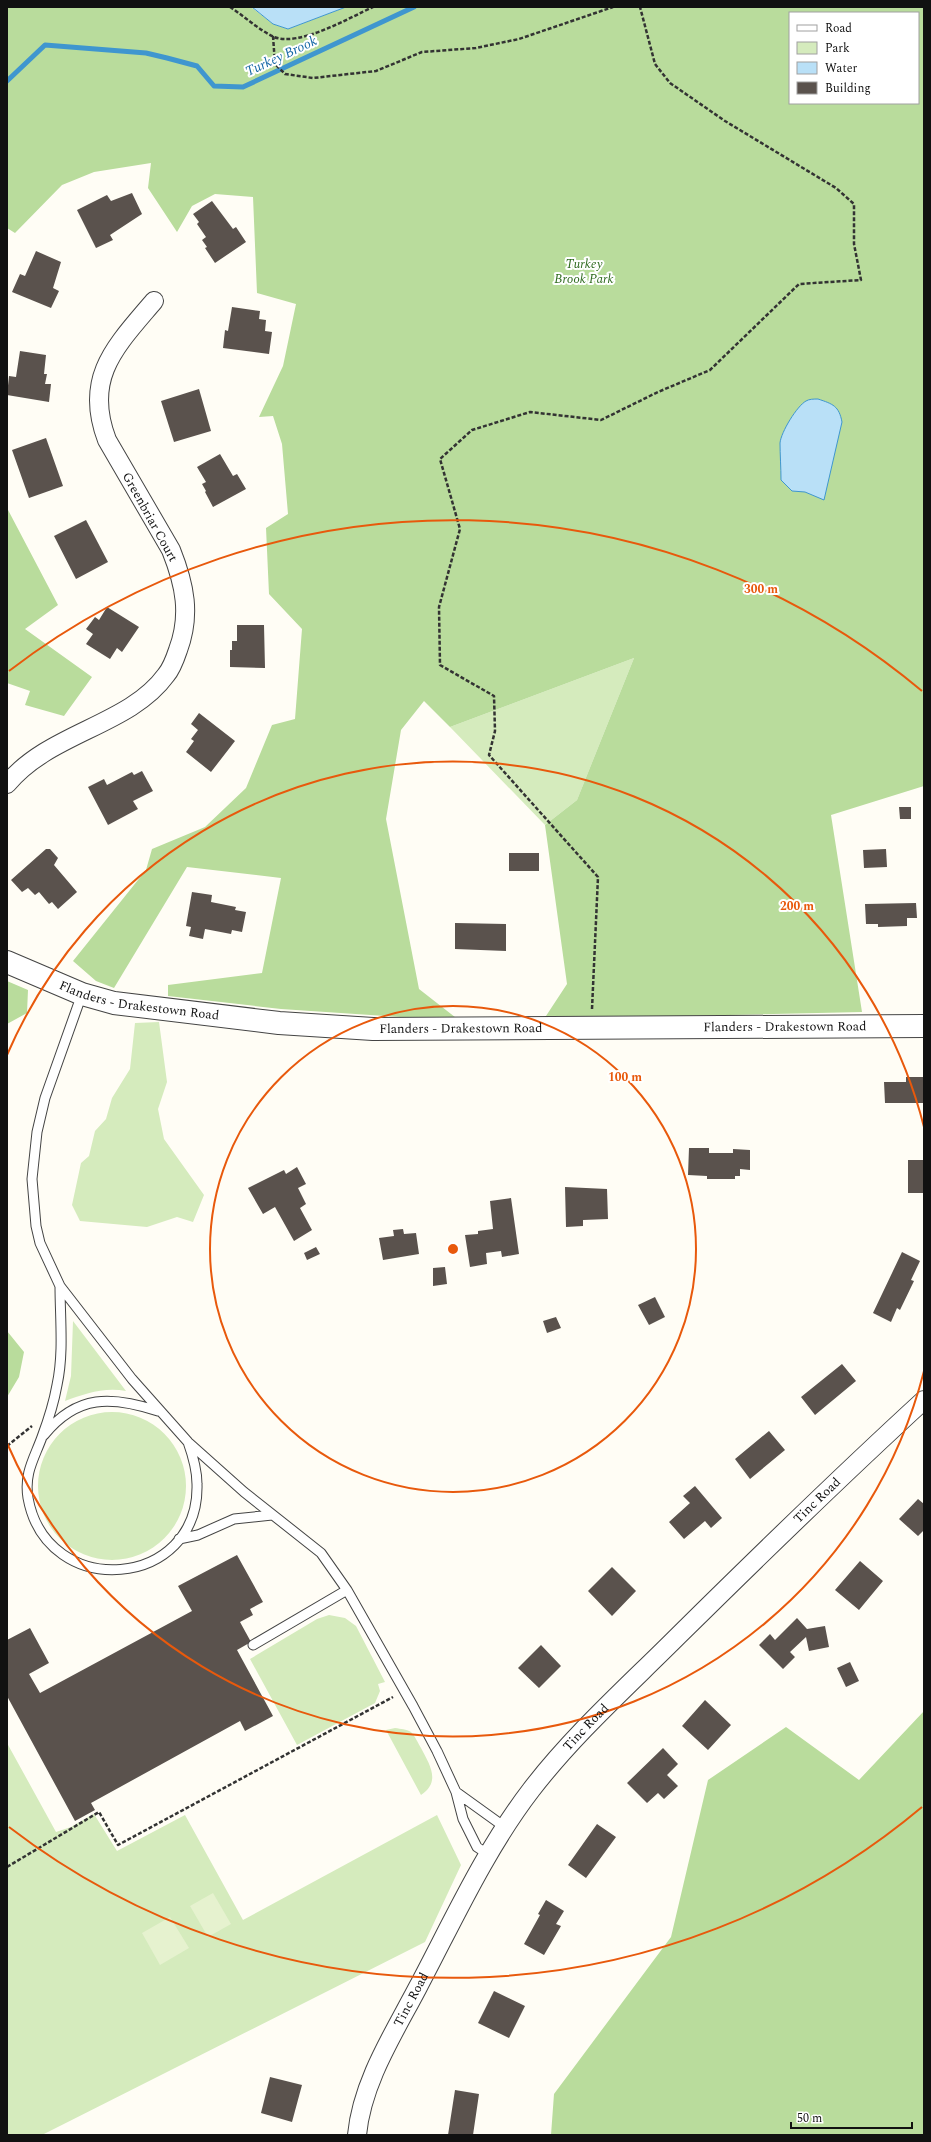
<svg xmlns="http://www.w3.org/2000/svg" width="931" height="2142" viewBox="0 0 931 2142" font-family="Spectral,serif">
	<rect width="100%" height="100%" fill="#fffdf5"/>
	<path fill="#d5ebbd" d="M 634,658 L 577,800 L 545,825 L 450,727 Z
		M 159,1022 L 167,1082 L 158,1109 L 164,1139 L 204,1195 L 193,1222 L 177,1217 L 147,1227 L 80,1221 L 72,1205 L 81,1163 L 89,1156 L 95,1131 L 106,1119 L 112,1098 L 130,1069 L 135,1023 Z
		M 73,1321 L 126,1391 C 103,1387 85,1394 65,1401 L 71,1376 Z
		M38 1486a74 74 0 1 1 148 0a74 74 0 1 1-148 0Z
		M 329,1615 L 345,1618 L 356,1626 L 385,1682 L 378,1684 L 380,1691 L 375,1703 L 297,1745 L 250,1659 L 317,1619 Z
		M 395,1728 C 401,1729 406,1729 411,1732 C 415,1736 418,1743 421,1748 C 430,1765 441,1782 421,1795 L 386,1730 Z
		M 7,1743 L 56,1832 L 71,1827 L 94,1814 L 117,1851 L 185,1815 L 243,1920 L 437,1815 L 461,1865 L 425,1942 L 42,2135 L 7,2135 Z"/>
	<path fill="#b9dc9c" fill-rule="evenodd" d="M 7,7 L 251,7 L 273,24 L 288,29 L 346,7 L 924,7 L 924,786 L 831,815 L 862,1012 L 544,1019 L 567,984 L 545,825 L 577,800 L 634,658 L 450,727 L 424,701 L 401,730 L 386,819 L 419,989 L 460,1021 L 281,1009 L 168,996 L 168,985 L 262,973 L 281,878 L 187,867 L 114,988 L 96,981 L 73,961 L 146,870 L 152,849 L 205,827 L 246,788 L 272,725 L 295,719 L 302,629 L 269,594 L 266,528 L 288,514 L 282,444 L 273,416 L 259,417 L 283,366 L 296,304 L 257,293 L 253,197 L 215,194 L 192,206 L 177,232 L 148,188 L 151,163 L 94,172 L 62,185 L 15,233 L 7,228 ZM 790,13 L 918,13 L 918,103 L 790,103 Z
		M 7,508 L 58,605 L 25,629 L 92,677 L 64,716 L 25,705 L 30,691 L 7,683 Z
		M 7,981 L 28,990 L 27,1013 L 7,1024 Z
		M 7,1331 L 24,1352 L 19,1377 L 7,1397 Z
		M 924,1711 L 924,2135 L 551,2135 L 554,2094 L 671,1937 L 708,1780 L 786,1727 L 859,1780 Z"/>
	<path fill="#e6f2cf" d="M 213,1893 L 231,1924 L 208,1937 L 190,1906 Z
		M 170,1917 L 189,1948 L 160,1965 L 142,1933 Z"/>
	<path fill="#b9e0f7" stroke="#3f96cf" d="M 252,7 L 346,7 L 288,29 L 273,24 Z
		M 818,399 C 833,404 839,406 842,422 L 824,500 L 805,492 L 792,491 L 781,480 C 781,468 780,454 780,443 C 781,432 797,406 806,401 C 809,399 814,399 818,399 Z"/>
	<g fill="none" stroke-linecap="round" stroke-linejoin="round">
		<path stroke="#3f96cf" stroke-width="5" d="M 7,81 L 45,45 L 146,53 L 167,58 L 197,66 L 214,86 L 243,87 L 414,7"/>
	</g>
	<path fill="#5a524d" d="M 132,193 L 142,214 L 110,235 L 113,240 L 96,248 L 77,210 L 107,195 L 111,201 Z
		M 212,201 L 233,229 L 236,227 L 246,242 L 215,263 L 205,248 L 207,247 L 202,240 L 206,237 L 197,224 L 199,222 L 193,214 Z
		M 36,251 L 61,262 L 53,288 L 59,291 L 51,308 L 12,292 L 20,274 L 25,276 Z
		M 232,307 L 260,311 L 259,319 L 266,320 L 265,331 L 272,332 L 269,354 L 223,348 L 225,330 L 228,331 Z
		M 20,351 L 46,355 L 44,374 L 47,374 L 45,384 L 51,384 L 49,402 L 7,395 L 9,376 L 16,377 Z
		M 199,389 L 211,431 L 174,442 L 161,401 Z
		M 46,438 L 63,486 L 29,498 L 12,450 Z
		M 220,454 L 233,476 L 237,474 L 246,489 L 213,507 L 205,492 L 206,491 L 202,484 L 206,482 L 197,467 Z
		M 86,520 L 108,562 L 76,579 L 54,536 Z
		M 107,607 L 139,627 L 122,652 L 117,648 L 110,659 L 86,644 L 93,634 L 86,629 L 95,617 L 99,620 Z
		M 237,625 L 264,625 L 265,668 L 230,667 L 230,650 L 232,650 L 232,641 L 237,641 Z
		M 199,713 L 235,741 L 211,772 L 186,752 L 194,741 L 191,739 L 198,730 L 191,724 Z
		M 142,771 L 153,791 L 133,801 L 138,809 L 108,825 L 88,787 L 104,779 L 107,785 L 132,772 L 134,775 Z
		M 899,807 L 911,807 L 911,819 L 900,819 Z
		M 46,849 L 50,849 L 58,858 L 54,865 L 77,892 L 58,909 L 52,902 L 49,904 L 39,892 L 35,895 L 28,888 L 22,892 L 11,880 Z
		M 886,849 L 887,867 L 864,868 L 863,850 Z
		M 509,853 L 539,853 L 539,871 L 509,871 Z
		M 192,892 L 212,895 L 211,902 L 236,907 L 235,910 L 246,912 L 242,932 L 232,930 L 231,934 L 205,929 L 203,939 L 189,936 L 191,927 L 186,926 Z
		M 916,903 L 917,918 L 907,918 L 907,926 L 878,927 L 878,924 L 866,924 L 865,904 Z
		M 455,923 L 506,924 L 506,951 L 455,949 Z
		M 906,1077 L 924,1077 L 924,1103 L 885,1103 L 884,1082 L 906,1082 Z
		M 689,1148 L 709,1148 L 709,1153 L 733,1153 L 733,1149 L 750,1150 L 750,1170 L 740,1169 L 740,1176 L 735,1176 L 735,1179 L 707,1179 L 707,1176 L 688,1175 Z
		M 908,1160 L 924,1160 L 924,1193 L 908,1193 Z
		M 297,1167 L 306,1184 L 298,1188 L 306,1204 L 300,1208 L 312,1230 L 294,1241 L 275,1207 L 263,1214 L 248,1188 L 284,1170 L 286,1174 Z
		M 565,1187 L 607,1189 L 608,1219 L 583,1220 L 583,1226 L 566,1227 Z
		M 511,1198 L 519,1254 L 502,1257 L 501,1251 L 486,1253 L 487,1264 L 470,1267 L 465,1235 L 478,1234 L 478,1231 L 493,1229 L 490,1201 Z
		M 403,1229 L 404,1234 L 416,1233 L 419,1254 L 383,1260 L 379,1238 L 394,1236 L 393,1230 Z
		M 316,1247 L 320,1254 L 307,1260 L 304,1253 Z
		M 902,1252 L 920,1261 L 911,1280 L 914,1281 L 900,1310 L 897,1308 L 891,1322 L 873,1313 Z
		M 445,1267 L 447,1284 L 433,1286 L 433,1268 Z
		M 655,1297 L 665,1317 L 649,1325 L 638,1305 Z
		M 556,1317 L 561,1328 L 547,1333 L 543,1321 Z
		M 842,1364 L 856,1381 L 815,1415 L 801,1397 Z
		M 769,1431 L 785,1450 L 750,1479 L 735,1459 Z
		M 695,1486 L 722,1518 L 711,1528 L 705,1521 L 684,1539 L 669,1522 L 690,1503 L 683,1496 Z
		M 918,1499 L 924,1504 L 924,1530 L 918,1536 L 899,1519 Z
		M 237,1555 L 263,1602 L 250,1609 L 253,1615 L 240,1622 L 251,1642 L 237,1650 L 273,1716 L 245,1731 L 240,1721 L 91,1803 L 95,1810 L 75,1821 L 7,1696 L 7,1640 L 30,1628 L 49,1663 L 29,1674 L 40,1693 L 192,1611 L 178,1586 Z
		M 860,1561 L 883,1581 L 859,1610 L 835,1590 Z
		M 612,1567 L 636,1591 L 612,1616 L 588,1591 Z
		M 797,1618 L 807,1629 L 825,1626 L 829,1647 L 809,1651 L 806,1637 L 790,1652 L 795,1657 L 783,1669 L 759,1645 L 770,1634 L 775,1640 Z
		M 541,1645 L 561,1666 L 539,1688 L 518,1668 Z
		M 850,1662 L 859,1681 L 846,1687 L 837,1668 Z
		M 705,1700 L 731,1725 L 708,1750 L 682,1726 Z
		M 663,1748 L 678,1764 L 667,1775 L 678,1786 L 664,1799 L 658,1793 L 647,1803 L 627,1783 Z
		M 597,1824 L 616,1837 L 586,1878 L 568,1865 Z
		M 546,1900 L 564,1911 L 556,1924 L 561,1926 L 544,1955 L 524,1944 L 540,1915 L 538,1914 Z
		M 494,1991 L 525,2006 L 509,2038 L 478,2023 Z
		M 270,2077 L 302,2085 L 292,2122 L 261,2113 Z
		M 455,2090 L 479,2094 L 473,2135 L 448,2135 Z"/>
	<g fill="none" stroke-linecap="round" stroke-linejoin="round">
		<g stroke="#444" stroke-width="11">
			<path id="service" d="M 82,994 L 45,1098 L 37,1132 L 32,1179 L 36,1226 L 40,1243 L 60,1286 L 132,1379 L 188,1442 L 244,1492 L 321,1553 L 347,1590 L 413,1706 L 437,1751 L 456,1792 L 463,1819 L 477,1847 L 489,1855
				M 60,1286 C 60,1318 64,1353 57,1385 C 54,1402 48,1421 42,1437 C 34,1459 24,1473 28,1498 C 47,1602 200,1589 197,1484 C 197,1469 193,1456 188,1442
				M 44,1435 C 77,1394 112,1396 158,1411
				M 179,1539 L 198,1535 L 234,1519 L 272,1515
				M 253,1645 L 347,1590
				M 456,1792 L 506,1828"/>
		</g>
		<g stroke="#444" stroke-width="20">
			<g id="minor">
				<path d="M 7,784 C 50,732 129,726 166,675 C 172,668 175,659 178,650 C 191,615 185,585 171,550 L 107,440 C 83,377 116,346 154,301"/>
				<path id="s1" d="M 357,2135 C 362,2082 394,2033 418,1987 C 453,1921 485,1850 531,1790 C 574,1734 628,1686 678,1636 C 759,1556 840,1477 924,1400"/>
			</g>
		</g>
		<g stroke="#444" stroke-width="24">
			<g id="tertiary">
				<path id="s2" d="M 7,962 L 82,994 L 114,1003 L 279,1023 L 373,1029 L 924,1026"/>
			</g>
		</g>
		<path stroke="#333" stroke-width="2.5" stroke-dasharray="4 2" stroke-linecap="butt" d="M 230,7 C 244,16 259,30 274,37 C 299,47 349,18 373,7
			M 273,36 L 275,64 L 285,74 L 313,78 L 376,71 L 422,52 L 476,48 L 519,39 L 613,7
			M 592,1009 L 598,877 L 489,755 L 495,731 L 494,696 L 440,665 L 439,607 L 460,529 L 440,459 L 472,430 L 530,412 L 601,420 L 658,392 L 710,370 L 799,284 L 861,280 L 854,244 L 854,204 L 836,188 L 725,121 L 670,83 L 655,64 L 640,7
			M 7,1446 L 32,1426
			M 7,1867 L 99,1812 L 118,1845 L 393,1697"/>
		<use href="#service" stroke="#fff" stroke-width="9"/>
		<use href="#minor" stroke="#fff" stroke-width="18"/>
		<use href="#tertiary" stroke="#fff" stroke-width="22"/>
	</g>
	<g fill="none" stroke="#e8590c" stroke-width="2">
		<circle cx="453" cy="1249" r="243"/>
		<path d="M924 1371A486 486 0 0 1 7 1443M7 1055A486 486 0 0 1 924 1127"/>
		<path d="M922 1807A729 729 0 0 1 9 1827M9 671A729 729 0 0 1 922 691"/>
	</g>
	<g text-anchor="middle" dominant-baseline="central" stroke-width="4" stroke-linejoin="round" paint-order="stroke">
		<g font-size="13" font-style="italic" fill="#2f6b1f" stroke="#fff">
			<text x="584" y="264">Turkey<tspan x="584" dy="15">Brook Park</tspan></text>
		</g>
		<g font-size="13" fill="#111" stroke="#fff">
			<text transform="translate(150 517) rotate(61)">Greenbriar Court</text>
			<text stroke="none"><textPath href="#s2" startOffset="139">Flanders - Drakestown Road</textPath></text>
			<text stroke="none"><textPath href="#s2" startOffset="787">Flanders - Drakestown Road</textPath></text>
			<text stroke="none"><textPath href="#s2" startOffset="463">Flanders - Drakestown Road</textPath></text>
			<text stroke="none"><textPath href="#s1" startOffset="796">Tinc Road</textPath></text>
			<text stroke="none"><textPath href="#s1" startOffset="472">Tinc Road</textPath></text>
			<text stroke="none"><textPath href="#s1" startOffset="147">Tinc Road</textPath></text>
		</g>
		<g font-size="14" font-style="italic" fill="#1768a6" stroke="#fff">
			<text transform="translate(281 56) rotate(-25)">Turkey Brook</text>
		</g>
	</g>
	<circle cx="453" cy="1249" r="6" fill="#e8590c" stroke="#fff" stroke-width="2"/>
	<g font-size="12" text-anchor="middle" font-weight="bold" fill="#e8590c" stroke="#fff" stroke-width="4" stroke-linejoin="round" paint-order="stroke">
		<text x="761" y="593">300 m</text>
		<text x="797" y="910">200 m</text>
		<text x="625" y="1081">100 m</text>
	</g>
	<rect width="931" height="2142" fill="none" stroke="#111111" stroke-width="16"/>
	<rect x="789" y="12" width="130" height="92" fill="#ffffff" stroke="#a0a0a0"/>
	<rect x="797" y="25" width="20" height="6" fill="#ffffff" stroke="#a0a0a0"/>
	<text x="825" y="32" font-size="12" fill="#111111">Road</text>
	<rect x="797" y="42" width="20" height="12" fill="#d5ebbd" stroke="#a0a0a0"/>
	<text x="825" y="52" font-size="12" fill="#111111">Park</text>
	<rect x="797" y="62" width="20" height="12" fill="#b9e0f7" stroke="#a0a0a0"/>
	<text x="825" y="72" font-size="12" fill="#111111">Water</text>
	<rect x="797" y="82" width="20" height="12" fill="#5a524d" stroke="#a0a0a0"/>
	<text x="825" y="92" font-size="12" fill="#111111">Building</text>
	<path d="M791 2122v6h121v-6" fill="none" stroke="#111111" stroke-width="2"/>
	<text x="797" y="2122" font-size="12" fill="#111111" stroke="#ffffff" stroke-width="3" paint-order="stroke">50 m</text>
</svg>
